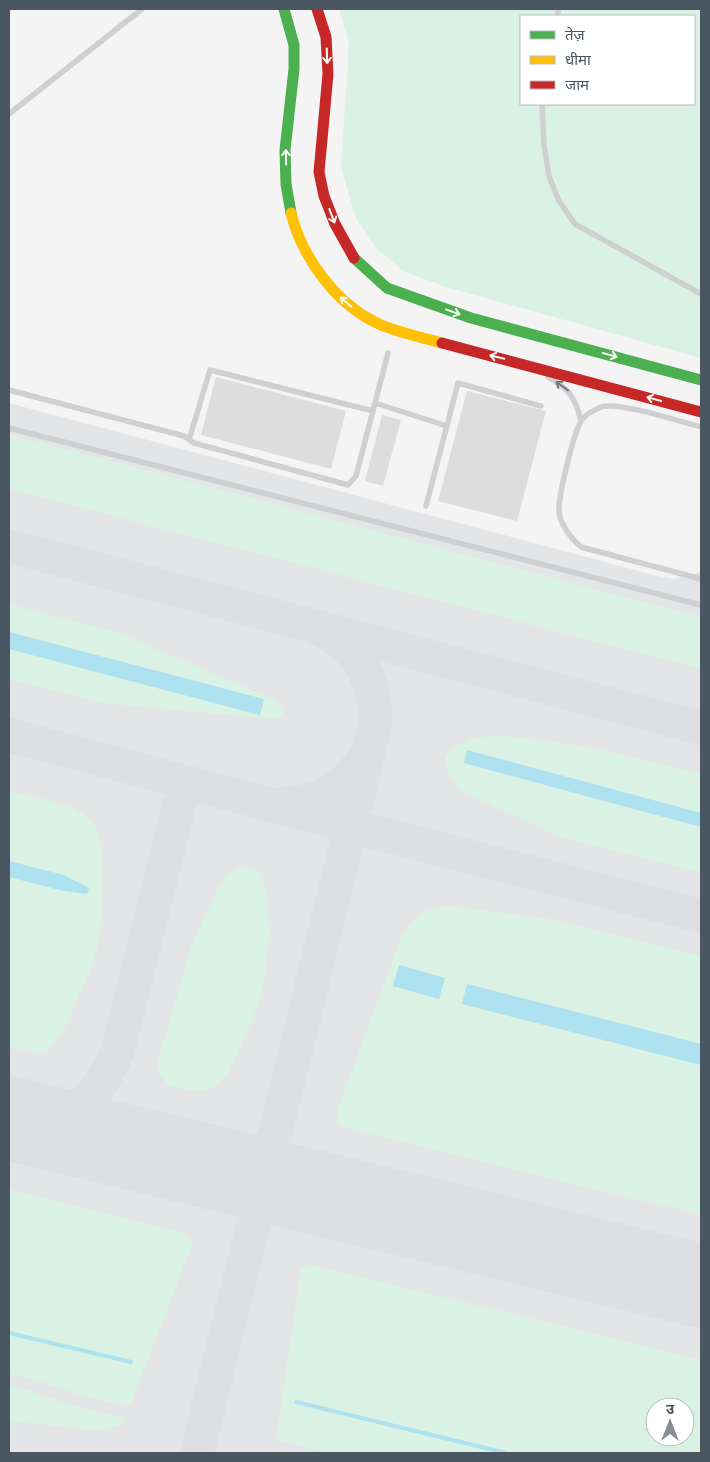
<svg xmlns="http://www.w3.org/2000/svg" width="710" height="1462" viewBox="0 0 710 1462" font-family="'Noto Sans','Noto Sans Devanagari',sans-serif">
	<rect width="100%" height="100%" fill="#f4f4f4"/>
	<path fill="#e4e5e7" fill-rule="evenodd" d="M 9,403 L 654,575 L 674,579 L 695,574 L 701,570 L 701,1453 L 9,1453 ZM 655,1407 L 685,1407 L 685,1437 L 655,1437 Z"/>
	<path fill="#d9f2e3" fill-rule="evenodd" d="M 339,9 L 701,9 L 701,358 L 446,287 L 403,271 L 376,248 L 356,218 L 341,168 L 349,44 ZM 521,16 L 694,16 L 694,104 L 521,104 Z
		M 9,434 L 701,617 L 701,669 L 9,489 Z
		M 9,604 L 117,632 L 277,701 L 284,708 L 282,716 L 273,719 L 101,703 L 9,679 L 9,649 L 260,715 L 264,699 L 9,632 Z
		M 490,736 C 562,737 632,757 701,774 L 701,813 L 468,750 L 464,763 L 701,827 L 701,873 L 562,838 L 459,790 L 445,768 L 445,759 L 450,750 L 470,739 Z
		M 9,791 C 33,797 82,803 95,826 C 108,850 103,916 98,943 C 95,964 84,984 75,1004 C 71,1013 68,1023 63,1031 C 58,1040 51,1048 43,1054 L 9,1047 L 9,877 L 60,890 L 87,893 L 64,875 L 9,861 Z
		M 238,867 L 249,867 L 258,870 L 267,891 L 269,935 L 264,985 L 252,1022 L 226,1076 L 212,1088 L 197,1091 L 180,1089 L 168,1085 L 160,1075 L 157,1065 L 191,947 L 218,888 L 227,875 Z
		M 445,905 L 549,919 L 701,956 L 701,1044 L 468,984 L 462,1004 L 701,1065 L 701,1215 L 340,1127 L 337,1121 L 337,1111 L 403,933 C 417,914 422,911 445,905 Z
		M 9,1189 L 184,1233 L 190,1238 L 192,1245 L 130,1406 L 90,1398 L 38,1381 L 9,1374 Z
		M 308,1264 L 701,1360 L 701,1453 L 330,1453 L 276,1440 L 301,1268 ZM 655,1407 L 685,1407 L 685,1437 L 655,1437 Z
		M 9,1384 L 81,1408 L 125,1417 L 122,1425 L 100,1431 L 9,1421 Z"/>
	<path fill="#aee2f0" d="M 9,632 L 264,699 L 260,715 L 9,649 Z
		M 467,750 L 701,813 L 701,827 L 464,763 Z
		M 9,861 L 64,875 L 89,888 L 87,894 L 60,890 L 9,877 Z
		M 399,965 L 445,978 L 439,999 L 393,986 Z
		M 467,984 L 701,1044 L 701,1065 L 462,1004 Z"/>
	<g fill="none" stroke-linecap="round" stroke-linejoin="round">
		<path stroke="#aee2f0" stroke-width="4" d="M 9,1333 L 131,1362
			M 296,1402 L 506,1453"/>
		<path stroke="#dedfe0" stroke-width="34" d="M 9,546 L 701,728
			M 9,735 L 350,826 L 701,916
			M 281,804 C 318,804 348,786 366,754
			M 9,1117 C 70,1120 96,1106 118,1049 L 185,782
			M 197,1453 L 375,727 C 377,677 356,641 308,625"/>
		<path stroke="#dedfe0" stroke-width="84" d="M 9,1118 L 701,1286"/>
	</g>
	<path fill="#ddddde" d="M 216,377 L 346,411 L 331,469 L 201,435 Z
		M 467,391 L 546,411 L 517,521 L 438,501 Z
		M 382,415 L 401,420 L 383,486 L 365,481 Z"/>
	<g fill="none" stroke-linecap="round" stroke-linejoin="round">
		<path stroke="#ced0d2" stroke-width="5.5" d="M 557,16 L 559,9
			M 542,104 L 544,145 L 549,176 L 559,201 L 575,224 L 701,294
			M 9,114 L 142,9
			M 548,377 C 569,389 575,396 581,421
			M 9,390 L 184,436 L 194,443 L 348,485 L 356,476 L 388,353
			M 375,403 L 447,426
			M 701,427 C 681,422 618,401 601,407 C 594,410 583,416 580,423 C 573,437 558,496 559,512 C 561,526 571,538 581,547 L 701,579
			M 9,428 L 701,605
			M 189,440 L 210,370 L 373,411
			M 426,506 L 458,383 L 541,406"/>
		<path stroke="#4caf50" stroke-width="11" d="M 284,9 L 294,45 L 294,69 L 285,150 L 286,184 L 291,213
			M 354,258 L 387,288 L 471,318 L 701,380"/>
		<path stroke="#ffc107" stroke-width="11" d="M 291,213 C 302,258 337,305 379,324 C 399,333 421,337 442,343"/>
		<path stroke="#c62828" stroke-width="11" d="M 317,9 L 326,37 L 328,74 L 319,172 L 324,196 L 335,224 L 354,258
			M 442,343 L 701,412"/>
	</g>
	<defs><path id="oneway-shaft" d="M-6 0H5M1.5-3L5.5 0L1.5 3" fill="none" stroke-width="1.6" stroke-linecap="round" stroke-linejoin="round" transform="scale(1.25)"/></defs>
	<g stroke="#f6fbf6">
		<use href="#oneway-shaft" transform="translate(327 56) rotate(88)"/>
		<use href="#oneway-shaft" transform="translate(286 157) rotate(-91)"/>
		<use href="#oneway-shaft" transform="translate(332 216) rotate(69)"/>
		<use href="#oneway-shaft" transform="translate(346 302) rotate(-139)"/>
		<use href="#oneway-shaft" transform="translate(453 312) rotate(20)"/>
		<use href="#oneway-shaft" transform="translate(610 355) rotate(15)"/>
		<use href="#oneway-shaft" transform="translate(497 357) rotate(-166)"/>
		<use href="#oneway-shaft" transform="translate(654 399) rotate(-165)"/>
	</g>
	<use stroke="#727b83" href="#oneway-shaft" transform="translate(562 386) rotate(-144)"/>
	<rect width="710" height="1462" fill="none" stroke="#4a5661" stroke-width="20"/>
	<rect x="520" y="15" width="175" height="90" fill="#ffffff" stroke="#b7bbc0"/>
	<rect x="530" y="31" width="25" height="8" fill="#4caf50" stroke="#b7bbc0"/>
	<text x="565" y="40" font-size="15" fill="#4a5661">तेज़</text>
	<rect x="530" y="56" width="25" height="8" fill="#ffc107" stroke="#b7bbc0"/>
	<text x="565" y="65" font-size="15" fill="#4a5661">धीमा</text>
	<rect x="530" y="81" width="25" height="8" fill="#c62828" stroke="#b7bbc0"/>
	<text x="565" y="90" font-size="15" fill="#4a5661">जाम</text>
	<g transform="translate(670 1422)"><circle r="24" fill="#ffffff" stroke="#b7bbc0"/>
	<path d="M0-4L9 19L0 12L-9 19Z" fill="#868d94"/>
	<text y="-8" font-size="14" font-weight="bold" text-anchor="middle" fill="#4a5661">उ</text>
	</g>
</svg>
